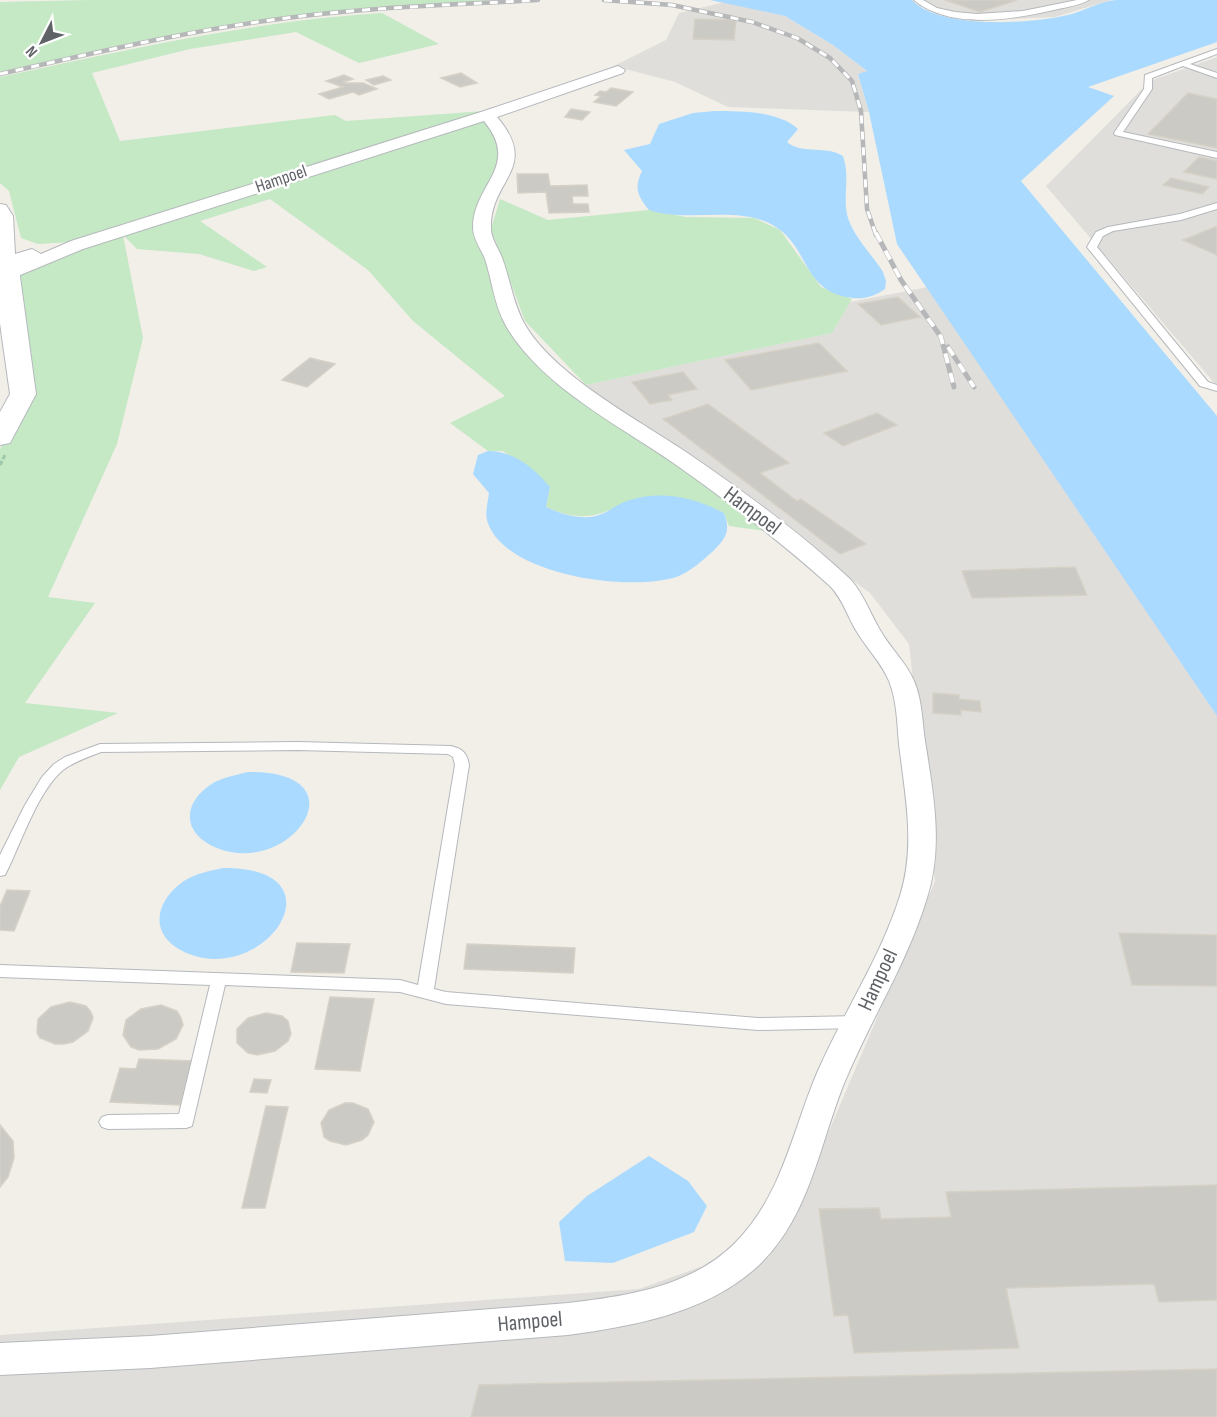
<svg xmlns="http://www.w3.org/2000/svg" width="1217" height="1417" viewBox="0 0 1217 1417" font-family="'Sofia Sans Condensed',sans-serif">
	<rect width="100%" height="100%" fill="#f1efe8"/>
	<path fill="#e0deda" d="M 914,0 L 1111,0 L 1055,17 L 987,20 L 938,14 L 919,6 Z
		M 725,2 L 785,16 L 833,45 L 868,72 L 858,74 L 869,112 L 728,107 L 675,82 L 614,66 L 666,40 L 679,13 Z
		M 1217,57 L 1217,386 L 1046,186 L 1150,81 Z
		M 928,287 L 1217,716 L 1217,1417 L 0,1417 L 0,1335 L 639,1289 L 720,1260 L 793,1216 L 935,881 L 909,644 L 870,593 L 586,385 L 832,333 L 850,302 Z"/>
	<path fill="#c5e8c5" d="M 90,0 L 494,0 L 249,21 L 149,39 L 0,72 L 0,2 Z
		M 382,13 L 439,44 L 359,63 L 296,32 L 190,49 L 92,73 L 120,141 L 335,115 L 346,121 L 485,111 L 501,142 L 486,257 L 508,326 L 766,531 L 729,526 L 724,513 L 609,510 C 588,520 568,517 546,507 L 550,487 L 503,451 L 488,451 L 450,423 L 505,396 L 413,321 L 368,270 L 270,199 L 200,221 L 267,267 L 254,271 L 199,254 L 137,249 L 123,235 L 143,338 L 117,444 L 48,597 L 95,603 L 25,703 L 118,713 L 19,757 L 0,790 L 0,449 L 28,393 L 19,273 L 72,242 L 38,244 L 21,238 L 9,191 L 0,183 L 0,77 C 127,50 252,21 382,13 Z
		M 500,199 L 548,220 L 649,210 L 686,217 L 754,218 L 780,230 L 821,287 L 852,299 L 832,333 L 586,385 L 525,321 L 491,229 Z"/>
	<path fill="#aadaff" d="M 710,0 L 912,0 C 940,30 1035,24 1072,14 C 1086,10 1101,1 1116,0 C 1149,0 1184,0 1217,0 L 1217,42 L 1088,87 L 1114,96 L 1021,181 L 1217,416 L 1217,716 L 897,244 L 869,112 L 858,74 L 867,71 L 833,45 L 785,16 Z
		M 715,111 C 740,111 779,111 798,129 L 787,142 C 803,155 826,145 843,156 C 851,179 841,200 849,221 C 856,239 873,256 883,272 L 886,281 L 885,289 C 872,298 861,300 846,297 C 805,289 808,251 780,230 C 744,202 690,224 649,210 C 637,195 634,188 642,171 L 624,150 L 650,144 L 659,124 L 693,113 Z
		M 488,451 C 514,451 534,468 550,487 L 546,507 C 561,514 580,520 596,516 C 608,513 618,503 630,500 C 663,490 695,498 724,513 C 731,531 726,539 712,552 C 703,560 691,571 679,576 C 633,593 502,576 487,520 C 485,513 488,501 489,493 L 473,474 L 478,455 Z
		M 248,772 C 366,771 290,878 217,848 C 182,834 181,803 213,783 C 224,777 236,775 248,772 Z
		M 223,868 C 344,867 268,984 189,954 C 150,939 151,904 184,881 C 195,874 209,871 223,868 Z
		M 649,1156 L 688,1181 L 707,1206 L 694,1232 L 613,1263 L 565,1261 L 559,1222 L 587,1196 Z"/>
	<path fill="#cccac5" stroke="#d6d1c6" stroke-width="1.5" d="M 945,0 L 1017,0 L 980,12 Z
		M 695,19 L 736,20 L 734,40 L 693,39 Z
		M 461,73 L 477,83 L 460,87 L 441,78 Z
		M 344,75 L 353,79 L 343,82 L 346,83 L 363,83 L 377,89 L 359,95 L 353,92 L 329,99 L 319,94 L 343,87 L 326,81 Z
		M 383,76 L 391,80 L 374,85 L 366,80 Z
		M 611,88 L 633,92 L 616,106 L 594,102 L 601,96 L 595,95 L 600,91 L 606,92 Z
		M 1188,93 L 1217,99 L 1217,148 L 1148,134 Z
		M 571,109 L 590,112 L 582,120 L 565,117 Z
		M 1199,157 L 1217,161 L 1217,179 L 1184,172 Z
		M 517,174 L 548,174 L 550,186 L 587,185 L 588,196 L 572,196 L 573,204 L 588,204 L 589,212 L 549,213 L 546,192 L 518,193 Z
		M 1171,178 L 1209,187 L 1202,194 L 1163,185 Z
		M 1217,226 L 1217,255 L 1183,240 Z
		M 898,297 L 920,317 L 881,325 L 858,304 Z
		M 819,343 L 847,371 L 751,390 L 725,360 Z
		M 310,358 L 335,364 L 307,387 L 282,380 Z
		M 683,372 L 697,389 L 668,395 L 672,400 L 650,404 L 632,382 Z
		M 708,404 L 789,463 L 760,473 L 797,501 L 801,499 L 866,544 L 840,554 L 663,419 Z
		M 877,413 L 897,425 L 843,446 L 824,433 Z
		M 1075,567 L 1087,595 L 972,598 L 962,571 Z
		M 933,693 L 959,695 L 959,699 L 980,701 L 981,712 L 961,710 L 961,715 L 933,713 Z
		M 7,890 L 30,891 L 14,931 L 0,930 L 0,906 Z
		M 1119,933 L 1217,935 L 1217,986 L 1132,985 Z
		M 297,943 L 350,944 L 344,973 L 291,972 Z
		M 467,944 L 575,948 L 573,973 L 464,969 Z
		M 330,997 L 374,999 L 360,1071 L 315,1069 Z
		M 70,1002 L 86,1006 L 91,1012 L 93,1018 L 88,1031 L 73,1042 L 64,1044 L 55,1044 L 40,1038 L 37,1033 L 38,1019 L 51,1007 Z
		M 161,1005 L 177,1011 L 181,1018 L 183,1025 L 176,1039 L 158,1049 L 139,1050 L 131,1047 L 123,1035 L 126,1020 L 141,1009 Z
		M 266,1013 L 282,1016 L 288,1021 L 291,1034 L 288,1041 L 275,1051 L 257,1055 L 248,1053 L 237,1043 L 237,1029 L 248,1018 Z
		M 139,1059 L 192,1061 L 180,1105 L 110,1102 L 120,1068 L 136,1069 Z
		M 254,1079 L 271,1080 L 267,1093 L 250,1092 Z
		M 345,1103 L 353,1103 L 368,1109 L 374,1122 L 368,1135 L 362,1140 L 346,1145 L 330,1141 L 324,1137 L 321,1123 L 329,1110 Z
		M 266,1106 L 288,1107 L 265,1208 L 242,1208 Z
		M 0,1125 L 13,1141 L 14,1158 L 8,1177 L 0,1187 Z
		M 1217,1185 L 1217,1300 L 1159,1302 L 1154,1284 L 1006,1288 L 1019,1348 L 854,1353 L 848,1315 L 834,1316 L 819,1209 L 879,1208 L 881,1219 L 951,1217 L 946,1192 Z
		M 1217,1369 L 1217,1417 L 471,1417 L 479,1385 Z"/>
	<g fill="none" stroke-linecap="round" stroke-linejoin="round">
		<g stroke="#b5b8bc" stroke-width="2">
			<path id="lane" d="M 914,0 L 923,0 L 937,8 L 955,12 L 977,14 L 1023,11 L 1077,0 L 1089,0 C 1080,5 1068,7 1058,9 C 1015,19 952,31 914,0 Z
				M 1217,49 L 1217,54 L 1190,64 L 1217,73 L 1217,78 L 1183,66 L 1152,78 L 1152,89 L 1123,132 L 1217,152 L 1217,158 L 1115,135 L 1114,133 L 1144,89 L 1145,75 Z
				M 1217,203 L 1217,209 L 1181,220 L 1113,231 L 1103,236 L 1097,247 L 1208,382 L 1217,385 L 1217,391 L 1200,386 L 1087,247 L 1096,232 L 1108,227 L 1180,214 Z
				M 298,742 L 451,746 C 463,749 467,753 469,765 L 434,989 L 446,992 L 758,1018 L 858,1016 L 864,1018 L 866,1022 L 864,1026 L 858,1028 L 758,1030 L 446,1004 L 400,992 L 225,985 L 192,1126 L 186,1128 L 108,1129 L 102,1127 L 99,1122 L 102,1117 L 108,1115 L 179,1114 L 210,985 L 0,977 L 0,965 L 400,980 L 418,985 L 455,765 L 453,757 L 448,754 L 298,750 L 101,752 C 88,757 74,762 63,770 C 38,791 22,841 7,871 L 5,875 L 0,876 L 0,855 L 25,805 L 42,777 L 54,764 L 65,757 L 100,744 Z"/>
		</g>
		<g stroke="#b5b8bc" stroke-width="2">
			<path id="street" d="M 618,66 L 625,70 L 623,73 L 497,117 C 541,169 489,179 491,229 C 491,239 499,249 502,258 C 510,279 513,303 524,323 C 552,374 637,419 686,452 C 743,491 801,533 851,580 C 864,595 870,613 880,630 C 890,648 906,662 914,681 C 923,702 922,725 926,747 C 934,798 943,848 927,898 C 907,964 869,1022 843,1086 C 819,1147 809,1218 758,1266 C 707,1313 634,1326 568,1335 L 150,1368 L 0,1375 L 0,1343 L 150,1336 L 568,1303 C 627,1296 691,1287 735,1243 C 782,1196 792,1132 817,1073 C 843,1013 880,959 900,896 C 916,845 905,795 899,744 C 897,722 897,701 889,681 C 882,663 867,649 857,632 C 847,616 843,599 830,586 C 780,541 726,500 672,462 C 617,424 538,384 505,324 C 494,304 492,280 485,259 C 481,249 474,240 473,229 C 472,184 522,167 484,121 L 83,249 L 13,278 L 0,277 L 1,270 L 9,267 L 0,266 L 0,204 L 6,205 L 13,216 L 15,254 L 32,249 L 41,254 L 71,241 L 481,112 Z"/>
		</g>
		<g stroke="#b6babf" stroke-width="2">
			<path id="secondary" d="M 6,255 L 14,257 L 18,262 L 36,394 L 10,443 L 0,445 L 0,412 L 10,394 L 0,323 L 0,256 Z"/>
		</g>
		<path stroke="#9cc7a9" stroke-width="3" stroke-dasharray="4.5 2" stroke-linecap="butt" d="M 0,465 L 5,455"/>
		<use href="#lane" fill="#fff" fill-rule="evenodd"/>
		<use href="#street" fill="#fff" fill-rule="evenodd"/>
		<use href="#secondary" fill="#fff" fill-rule="evenodd"/>
		<g stroke="#b6b7b8" stroke-width="4.5">
			<path id="rail-far1" d="M 604,0 L 672,5 L 752,22 L 797,38 L 830,58 L 852,81 L 861,111 L 867,209 L 876,235
				M 0,74 C 95,53 190,30 287,18 C 370,7 454,5 538,0"/>
		</g>
		<g stroke="#b6b7b8" stroke-width="5">
			<path id="rail" d="M 876,233 L 901,280 L 941,337 L 954,387
				M 948,347 L 974,387"/>
		</g>
		<use href="#rail-far1" stroke="#fff" stroke-width="3" stroke-dasharray="8" stroke-linecap="butt"/>
		<use href="#rail" stroke="#fff" stroke-width="4" stroke-dasharray="10" stroke-linecap="butt"/>
	</g>
	<g text-anchor="middle" dominant-baseline="central" stroke-width="5" stroke-linejoin="round" paint-order="stroke">
		<g font-size="18" fill="#5f6368" stroke="#fff">
			<text transform="translate(281 179) rotate(-19)">Hampoel</text>
		</g>
		<g font-size="22" fill="#5f6368" stroke="#fff">
			<text transform="translate(752 511) rotate(37)">Hampoel</text>
			<text transform="translate(878 980) rotate(-65)">Hampoel</text>
			<text transform="translate(530 1322) rotate(-5)">Hampoel</text>
		</g>
	</g>
	<g transform="translate(42 42) rotate(228)" stroke="#ffffff" stroke-width="4.5" paint-order="stroke">
	<path d="M0-4.5L10 22L0 15L-10 22Z" fill="#5f6368"/>
	<text y="-9" font-size="16" font-weight="bold" text-anchor="middle" fill="#5f6368">N</text>
	</g>
</svg>
